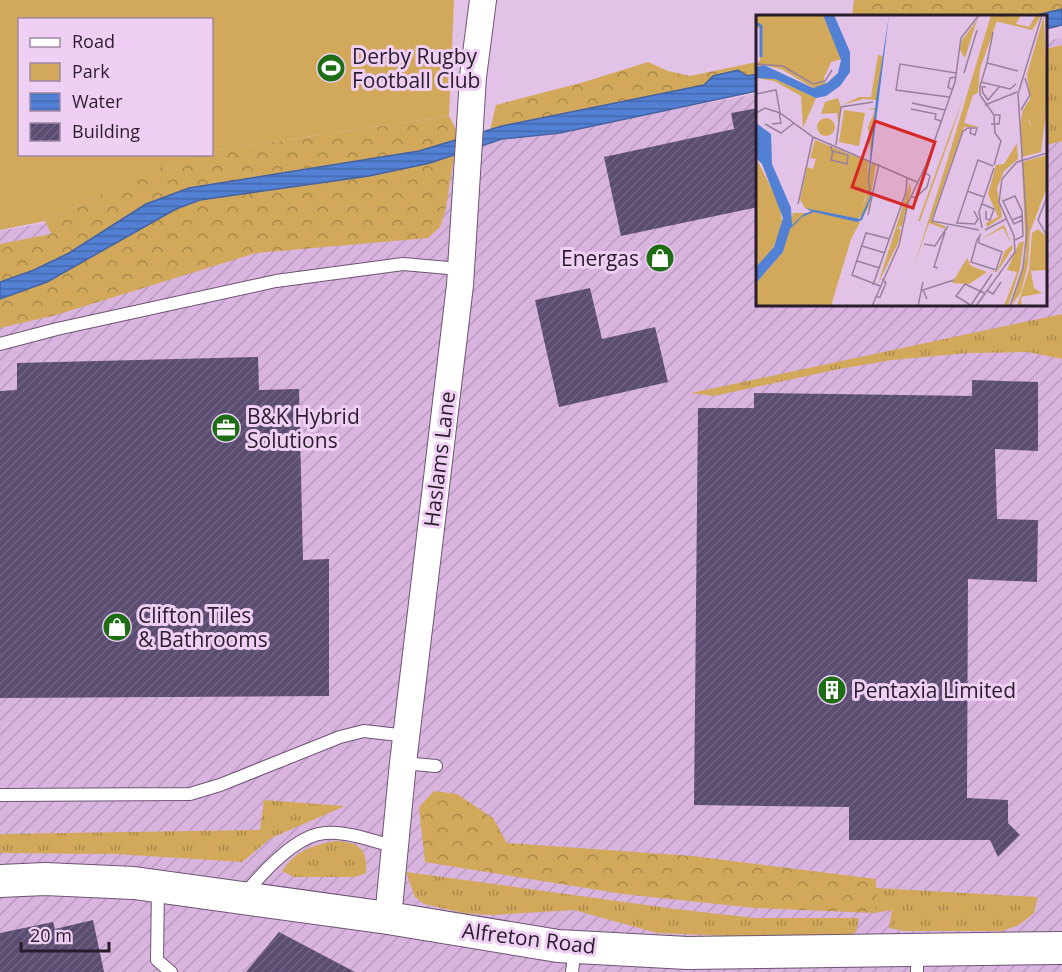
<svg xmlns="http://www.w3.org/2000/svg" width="1062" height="972" viewBox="0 0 1062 972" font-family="'Open Sans',sans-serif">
	<defs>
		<pattern id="industrial-furrows" width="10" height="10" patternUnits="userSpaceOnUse" patternTransform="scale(1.5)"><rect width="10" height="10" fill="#d9b4df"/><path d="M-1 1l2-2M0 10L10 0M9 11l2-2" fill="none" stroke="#ba9ac0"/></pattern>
		<pattern id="grass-tufts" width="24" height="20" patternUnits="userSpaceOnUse" patternTransform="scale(1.5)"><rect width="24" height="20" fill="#d2a95a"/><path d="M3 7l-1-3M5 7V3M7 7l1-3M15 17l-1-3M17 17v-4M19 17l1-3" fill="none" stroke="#aa894b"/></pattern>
		<pattern id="forest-crowns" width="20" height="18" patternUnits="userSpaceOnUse" patternTransform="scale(1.5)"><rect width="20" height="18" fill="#d2a95a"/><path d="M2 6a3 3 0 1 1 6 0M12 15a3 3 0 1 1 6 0" fill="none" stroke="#aa894b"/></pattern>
		<pattern id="water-rules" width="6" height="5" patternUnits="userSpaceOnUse" patternTransform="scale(1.5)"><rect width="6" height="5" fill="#5280d4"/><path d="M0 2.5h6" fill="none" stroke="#4468ac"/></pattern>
		<pattern id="building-hatch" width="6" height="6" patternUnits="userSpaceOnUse" patternTransform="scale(1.5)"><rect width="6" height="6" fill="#5b4d72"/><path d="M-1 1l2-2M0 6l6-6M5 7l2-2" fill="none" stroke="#6f6381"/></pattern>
	</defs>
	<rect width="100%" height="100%" fill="#e2c2e7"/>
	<path fill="url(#industrial-furrows)" d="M 1062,38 L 1062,972 L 0,972 L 0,231 L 757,94 L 758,304 L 1046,304 L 1046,41 Z"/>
	<path fill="url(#grass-tufts)" d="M 1062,45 L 1062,141 L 1046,145 L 1046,49 Z
		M 1062,314 L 1062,359 L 1028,352 L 968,353 L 892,360 L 839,369 L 714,396 L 691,393 Z
		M 264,800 L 345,806 L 271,838 L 242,862 L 115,854 L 0,853 L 0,834 L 260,830 Z
		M 335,841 C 358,842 368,848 366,873 L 355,877 L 294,877 L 282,871 C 297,850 311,846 335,841 Z
		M 406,872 L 675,909 L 755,918 L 859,918 L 856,932 L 843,938 L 830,940 L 657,933 L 574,910 L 492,915 L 464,913 L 424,904 L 415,897 Z
		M 876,888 L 1038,897 L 1034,913 L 1019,925 L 1002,931 L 904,931 L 889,928 L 892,910 L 874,913 L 877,900 Z"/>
	<path fill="url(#forest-crowns)" d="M 854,0 L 1062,0 L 1062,9 L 1032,16 L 852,16 Z
		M 648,62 L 668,71 L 690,76 L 757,62 L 757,74 L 747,77 L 713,75 L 705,85 L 490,130 L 496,105 L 584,82 Z
		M 449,116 L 461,139 L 419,151 L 146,204 L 69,253 L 34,270 L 0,282 L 0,244 L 51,234 L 45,221 L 186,155 L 212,154 L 212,151 Z
		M 454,156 L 446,208 L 440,227 L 428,238 L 256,253 L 56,315 L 0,328 L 0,299 L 47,282 L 176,209 L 200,200 L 369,176 L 430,163 Z
		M 434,791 L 457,794 L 493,818 L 507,843 L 692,856 L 876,879 L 877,900 L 874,913 L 755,908 L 623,894 L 425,862 L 419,807 Z"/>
	<path fill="#d2a95a" d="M 0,0 L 454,0 L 449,116 L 212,151 L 212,20 L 20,20 L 20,154 L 187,155 L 45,221 L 0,230 Z"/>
	<path fill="url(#water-rules)" stroke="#4662a1" stroke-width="1.5" d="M 1062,9 L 1062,25 L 1046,29 L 1046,16 L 1032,16 Z
		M 738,70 L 747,76 L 757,74 L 757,91 L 560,133 L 502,139 L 430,163 L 369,176 L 200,200 L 176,209 L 47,282 L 0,299 L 0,282 L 34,270 L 69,253 L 146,204 L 189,188 L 419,151 L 502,126 L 704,85 L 713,76 Z"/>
	<path fill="url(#building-hatch)" d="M 758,108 L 758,207 L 621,236 L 604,157 L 734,129 L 731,113 Z
		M 590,288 L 602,339 L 655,327 L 668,382 L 559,407 L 535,300 Z
		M 258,357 L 259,390 L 299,389 L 303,560 L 329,559 L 329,696 L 0,698 L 0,391 L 17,390 L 17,363 Z
		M 972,380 L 1038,382 L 1038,451 L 995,449 L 997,519 L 1038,520 L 1037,582 L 968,579 L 967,798 L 1008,800 L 1008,823 L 1020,835 L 998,857 L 990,840 L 849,840 L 849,807 L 694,805 L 698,408 L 754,408 L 754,393 L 972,396 Z
		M 93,920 L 104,972 L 0,972 L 0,933 L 53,922 L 55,929 Z
		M 279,932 L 355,972 L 246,972 Z"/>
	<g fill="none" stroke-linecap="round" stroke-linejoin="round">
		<g stroke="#6f5374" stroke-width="14">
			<path id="service" d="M 0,344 L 57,329 L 276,281 L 403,264 L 460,269
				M 403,763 L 436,766
				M 0,795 L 190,794 L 220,785 L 340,737 L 364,731 L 407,736
				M 158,886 L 157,960 L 171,972
				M 244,895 C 262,873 296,835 325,833 C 347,831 374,841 395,847
				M 572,972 L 575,948
				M 917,972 L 917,951"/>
		</g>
		<g stroke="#6f5374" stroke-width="28">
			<path id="minor" d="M 388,918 L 403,763 L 460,285 L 473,77 L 483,0"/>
		</g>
		<g stroke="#6f5374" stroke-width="34">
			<path id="tertiary" d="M 0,881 L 45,879 L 134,883 L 388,918 L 558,946 L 687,953 L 1062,948"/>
		</g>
		<use href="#service" stroke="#fff" stroke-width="12"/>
		<use href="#minor" stroke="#fff" stroke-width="26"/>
		<use href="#tertiary" stroke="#fff" stroke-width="32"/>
	</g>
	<defs>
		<g id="stadium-disc" transform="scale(1.5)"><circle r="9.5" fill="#1c6d13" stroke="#efcff4"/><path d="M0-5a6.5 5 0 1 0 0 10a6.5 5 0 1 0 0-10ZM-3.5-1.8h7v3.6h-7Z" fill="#fff"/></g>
		<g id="shop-disc" transform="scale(1.5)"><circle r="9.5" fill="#1c6d13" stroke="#efcff4"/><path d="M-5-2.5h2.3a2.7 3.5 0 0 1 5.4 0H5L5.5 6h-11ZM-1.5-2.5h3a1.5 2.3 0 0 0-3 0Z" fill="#fff"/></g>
		<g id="office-disc" transform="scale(1.5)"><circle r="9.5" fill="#1c6d13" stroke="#efcff4"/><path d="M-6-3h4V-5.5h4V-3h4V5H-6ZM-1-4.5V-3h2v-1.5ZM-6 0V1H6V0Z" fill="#fff"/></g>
		<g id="building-disc" transform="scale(1.5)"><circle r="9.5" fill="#1c6d13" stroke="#efcff4"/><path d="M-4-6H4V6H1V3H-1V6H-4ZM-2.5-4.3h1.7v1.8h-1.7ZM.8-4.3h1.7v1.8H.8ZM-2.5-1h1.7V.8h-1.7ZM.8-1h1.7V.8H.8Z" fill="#fff"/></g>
	</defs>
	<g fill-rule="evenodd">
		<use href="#stadium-disc" x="331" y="68"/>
		<use href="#shop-disc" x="660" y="258"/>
		<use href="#office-disc" x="226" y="428"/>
		<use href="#shop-disc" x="117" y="627"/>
		<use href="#building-disc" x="832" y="690"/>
	</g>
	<g text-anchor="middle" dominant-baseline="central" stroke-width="6" stroke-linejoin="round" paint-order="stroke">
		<g font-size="21" fill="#291d2b" stroke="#efcff4" text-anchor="start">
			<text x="352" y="56">Derby Rugby<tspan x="352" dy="24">Football Club</tspan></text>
			<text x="639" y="258" text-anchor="end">Energas</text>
			<text x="247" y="416">B&amp;K Hybrid<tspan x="247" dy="24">Solutions</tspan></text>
			<text x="138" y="615">Clifton Tiles<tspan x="138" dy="24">&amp; Bathrooms</tspan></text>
			<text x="853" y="690">Pentaxia Limited</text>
		</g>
		<g font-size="21" fill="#291d2b" stroke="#efcff4">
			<text transform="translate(439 459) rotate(-83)">Haslams Lane</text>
			<text transform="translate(529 938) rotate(7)">Alfreton Road</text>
		</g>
	</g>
	<g transform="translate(756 15)">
		<rect width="291" height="291" fill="#e2c2e7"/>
		<path d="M 0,0 L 67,0 L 85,44 L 75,47 L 67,65 L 4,47 L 5,13 L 0,13 ZM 225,0 L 220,8 L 209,43 L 204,35 L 206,25 ZM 243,0 L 265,0 L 260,9 L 273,12 L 280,0 L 285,0 L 276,17 L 280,7 L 276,15 L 239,6 ZM 288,0 L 291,90 L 280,109 L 276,112 L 273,105 L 264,110 L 267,95 L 274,84 L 271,59 ZM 207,83 L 195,120 L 164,206 L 162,206 ZM 189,153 L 193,154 L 175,206 L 189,211 L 189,214 L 173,208 L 157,254 ZM 154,168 L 155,175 L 146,211 L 141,213 L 145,214 L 142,228 L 122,269 ZM 282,214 L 291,222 L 291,255 L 273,256 L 276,218 Z" fill="#d2a95a"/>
		<path d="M 0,0 L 12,0 L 17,6 L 11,38 L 43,53 L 63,54 L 70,69 L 57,73 L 25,54 L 8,50 L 0,52 L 4,45 L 5,13 L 0,13 ZM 67,0 L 85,44 L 75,47 L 69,60 L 66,19 L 59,2 ZM 235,0 L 243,0 L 224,54 L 222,78 L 217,80 L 208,108 L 223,112 L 208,112 L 193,154 L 189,153 ZM 122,40 L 127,41 L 115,144 L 112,112 L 119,95 L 111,94 L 120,93 L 120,85 L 107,84 L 86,90 L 103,82 L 115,82 ZM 5,61 L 19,64 L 60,83 L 47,113 L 45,81 L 18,66 L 0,63 ZM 82,83 L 85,92 L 82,108 L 81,98 L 65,99 L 69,87 ZM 291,90 L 285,137 L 266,142 L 264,110 L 270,101 L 275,111 L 280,109 ZM 261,128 L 262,144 L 248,156 L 241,173 L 246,202 L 231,212 L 230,208 L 242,202 L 232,179 L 240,150 L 248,149 ZM 291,140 L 291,172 L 274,217 L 272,249 L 265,277 L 255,291 L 270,241 L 266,147 ZM 115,146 L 113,161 L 116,147 L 120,150 L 113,191 L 95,224 L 75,291 L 0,291 L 45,203 L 54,197 L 103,207 L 106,205 L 109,198 L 100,206 L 49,193 L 46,188 L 101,202 L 110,184 L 110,164 ZM 248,210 L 257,233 L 241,257 L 234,257 L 241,256 L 249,236 L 256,230 L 247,213 L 224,225 ZM 268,226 L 264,254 L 252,291 L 248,291 L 261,257 L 251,255 L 263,228 ZM 211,243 L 215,251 L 231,257 L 213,269 L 196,268 ZM 274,252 L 278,273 L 286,278 L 265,282 L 266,291 L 261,291 Z" fill="#d2a95a"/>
		<path d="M 88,95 L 109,98 L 103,131 L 83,127 ZM61 112a9 9 0 1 1 18 0a9 9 0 1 1-18 0ZM 59,125 L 113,147 L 109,184 L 77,273 L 75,291 L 0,291 L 0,268 L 27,237 L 37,198 L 55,198 L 44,185 L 51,152 L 57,154 L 60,144 L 54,143 ZM 0,143 L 23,188 L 27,210 L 16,235 L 0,252 Z" fill="#d2a95a"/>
		<path d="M 67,0 L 78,0 L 94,37 L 94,57 L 84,71 L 70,81 L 60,83 L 19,64 L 0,63 L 0,52 L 8,50 L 57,73 L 71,68 L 82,58 L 85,45 ZM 133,0 L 113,164 L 115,183 L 106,205 L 101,207 L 58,197 L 46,202 L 34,214 L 27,237 L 0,268 L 0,252 L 18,232 L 27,203 L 6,149 L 0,143 L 0,108 L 15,119 L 16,149 L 35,193 L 36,210 L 48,199 L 56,196 L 49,193 L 104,204 L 114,182 L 112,164 L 120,84 Z" fill="#5280d4"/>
		<path fill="none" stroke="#5280d4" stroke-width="3" d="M 0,8 L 5,11 L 5,42"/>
		<path fill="none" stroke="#98809c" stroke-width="1.5" d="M 231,48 L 237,17M 0,49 L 27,51 L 57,69 L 69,66 L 76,55M 208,58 L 221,15M 225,67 L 254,74 L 260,69M 230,72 L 226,72 L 227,78 L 232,85 L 243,72M 196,75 L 192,72 L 194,63 L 200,62M 0,79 L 20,75 L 24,98M 193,82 L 140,75 L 144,49 L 200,58M 156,88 L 189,95M 229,90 L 261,77M 155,94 L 180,99 L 179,104 L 185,106M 265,95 L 274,80 L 269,63M 0,98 L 9,93 L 24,98 L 57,122 L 161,167M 9,109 L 25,118 L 38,108M 16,109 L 25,108 L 23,97M 235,109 L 243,109 L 244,100 L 238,100M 215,113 L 214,118 L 219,120 L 221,113 L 212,113 L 207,116 L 176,206 L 223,215M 74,128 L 76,136 L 92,140 L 91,149 L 75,145 L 77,136M 80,130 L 85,92 L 117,87M 238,150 L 245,126 L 239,118 L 238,100 L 224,80 L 224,71 L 231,48 L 262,56M 211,176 L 228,182M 155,181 L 159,183 L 171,172 L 174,161 L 167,156M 291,182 L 282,205 L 291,221M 42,189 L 57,122M 226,189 L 238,194 L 234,205 L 230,204 L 230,196M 218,196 L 222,204 L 219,209 L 201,208 L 222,145 L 237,151M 112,200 L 123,149M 266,201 L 256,205 L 258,209 L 266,205M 256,205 L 247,186 L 259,181 L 266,196 L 267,221 L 259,225M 226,213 L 223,197 L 238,153M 229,215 L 250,204M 223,222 L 223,228 L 246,237 L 240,255 L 215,247 L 221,225 L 225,219M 168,229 L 179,231 L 192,211M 106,231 L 129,238M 101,246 L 124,253M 182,253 L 178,252 L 189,217M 117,270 L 150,177 L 151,162M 124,271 L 96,260 L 110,218 L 134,224M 232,276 L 237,279 L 245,267M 121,282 L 124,282 L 130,268 L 126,264M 171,284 L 167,275 L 198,265M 215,290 L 236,259M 116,291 L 143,230 L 152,188 L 170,150 L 199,67 L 205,23 L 223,0M 162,291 L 167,267M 216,291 L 200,281 L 209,269 L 228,278M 220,291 L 259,237 L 258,221 L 243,187 L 246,164 L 261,147 L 291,138M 254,291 L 267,253 L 271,215 L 262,79 L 286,0"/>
		<path fill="#d62828" fill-opacity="0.15" stroke="#d62828" stroke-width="3" d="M 119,106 L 179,127 L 157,193 L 96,172 Z"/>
		<rect width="291" height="291" fill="none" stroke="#291d2b" stroke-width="3"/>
	</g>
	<rect x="18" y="18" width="195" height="138" fill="#efcff4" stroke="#a088a4" stroke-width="1.5"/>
	<rect x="30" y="38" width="30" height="9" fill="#ffffff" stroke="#a088a4" stroke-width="1.5"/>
	<text x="72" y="48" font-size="18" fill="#291d2b">Road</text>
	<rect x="30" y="63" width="30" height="18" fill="#d2a95a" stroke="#a088a4" stroke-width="1.5"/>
	<text x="72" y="78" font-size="18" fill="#291d2b">Park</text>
	<rect x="30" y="93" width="30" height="18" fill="url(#water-rules)" stroke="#a088a4" stroke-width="1.5"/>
	<text x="72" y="108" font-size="18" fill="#291d2b">Water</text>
	<rect x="30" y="123" width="30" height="18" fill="url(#building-hatch)" stroke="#a088a4" stroke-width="1.5"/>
	<text x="72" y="138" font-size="18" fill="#291d2b">Building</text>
	<path d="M21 942v9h88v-9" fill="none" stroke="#291d2b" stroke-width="3"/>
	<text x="30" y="942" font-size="18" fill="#291d2b" stroke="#efcff4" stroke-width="4.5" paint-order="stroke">20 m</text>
</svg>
